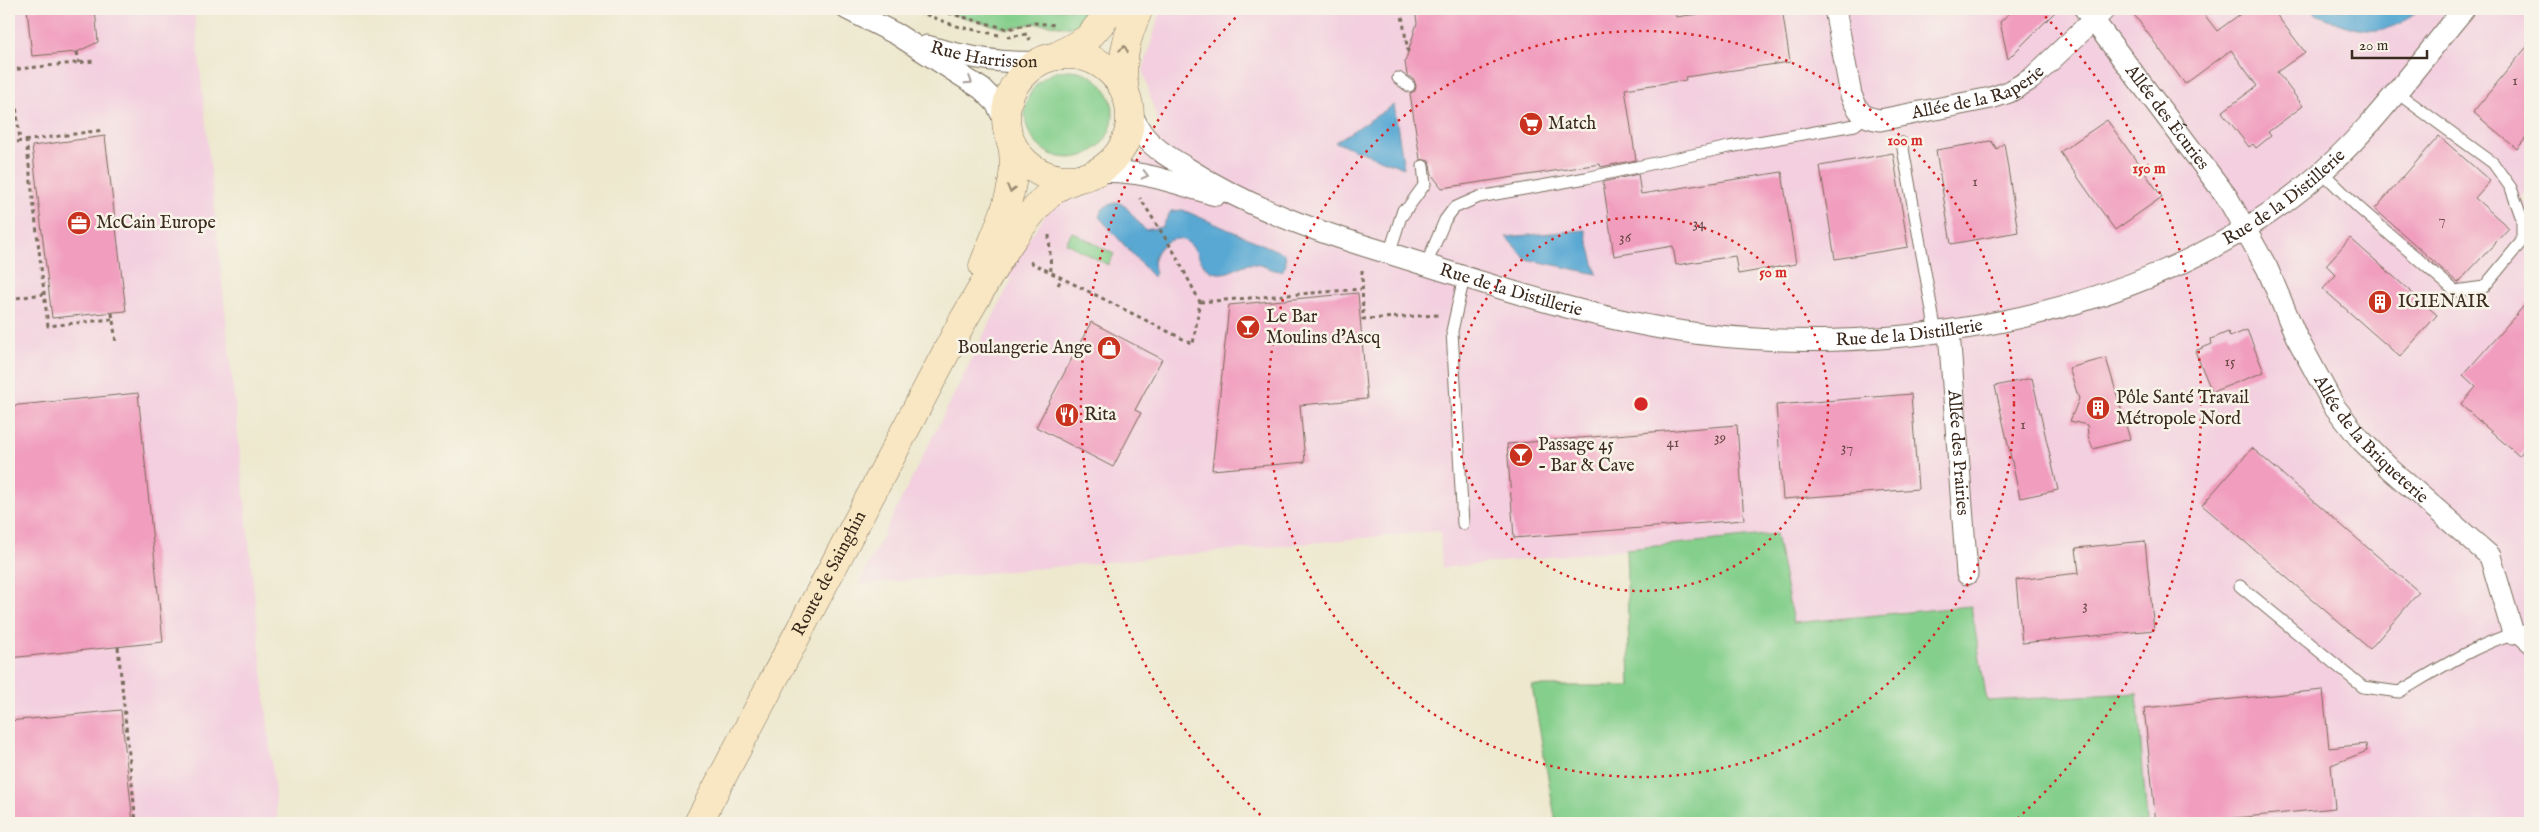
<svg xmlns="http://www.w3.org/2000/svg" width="2539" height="832" viewBox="0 0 2539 832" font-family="'IM FELL English',serif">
	<rect width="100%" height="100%" fill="#f7f3e8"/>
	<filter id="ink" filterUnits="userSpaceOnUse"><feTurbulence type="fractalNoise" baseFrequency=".02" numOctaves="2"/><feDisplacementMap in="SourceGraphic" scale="10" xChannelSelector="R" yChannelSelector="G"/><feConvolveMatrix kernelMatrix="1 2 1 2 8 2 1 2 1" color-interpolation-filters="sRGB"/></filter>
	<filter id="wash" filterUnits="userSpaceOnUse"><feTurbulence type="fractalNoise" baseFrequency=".0096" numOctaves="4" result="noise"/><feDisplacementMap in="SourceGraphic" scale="20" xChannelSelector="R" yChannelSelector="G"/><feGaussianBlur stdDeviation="1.12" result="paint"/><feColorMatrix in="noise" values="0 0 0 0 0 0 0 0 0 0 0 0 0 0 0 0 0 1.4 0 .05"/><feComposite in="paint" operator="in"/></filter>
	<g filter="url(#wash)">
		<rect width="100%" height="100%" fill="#ede8ce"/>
		<path fill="#f3cfdf" d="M 9,9 L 194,9 L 278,823 L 9,823 Z
			M 1161,9 L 2530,9 L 2530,186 L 2521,198 L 2530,206 L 2530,823 L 2147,823 L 2137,693 L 1987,701 L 1971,606 L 1793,623 L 1775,534 L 1442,568 L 1440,531 L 858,585 L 1012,279 L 1003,275 L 1059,196 L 1110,180 L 1138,160 L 1159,127 L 1143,71 Z"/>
		<path fill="#85cf8c" stroke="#607c55" d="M 933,9 L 1092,9 L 1078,28 L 1034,23 L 1008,29 Z
			M1025 114a44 44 0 1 1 88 0a44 44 0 1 1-88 0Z
			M 1072,232 L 1114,254 L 1108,265 L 1066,243 Z
			M 1776,534 L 1793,623 L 1971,606 L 1987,701 L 2137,693 L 2147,823 L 1556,823 L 1532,686 L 1630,686 L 1626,549 Z"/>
		<path fill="#59a8d3" stroke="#4a6978" d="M 2314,9 L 2421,9 C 2383,41 2358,32 2316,14 Z
			M 1394,105 L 1404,168 L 1335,142 Z
			M 1118,202 L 1126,207 L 1145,230 L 1162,227 L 1171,211 L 1183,210 L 1285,254 L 1286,265 L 1282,271 C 1271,271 1259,262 1248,264 C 1238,266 1230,274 1219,273 C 1198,272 1200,246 1183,240 C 1166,234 1146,257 1156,273 L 1153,277 L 1099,217 C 1102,206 1108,205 1118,202 Z
			M 1585,230 L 1597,274 L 1526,259 L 1506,237 Z"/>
		<g id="blocks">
			<path fill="#f19dbe" d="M 27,9 L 95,9 L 98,42 L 77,52 L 32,56 Z
				M 1415,9 L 1675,9 L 1676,17 L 1733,9 L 1782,9 L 1790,62 L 1685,77 L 1686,80 L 1625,89 L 1636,160 L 1601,167 L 1600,164 L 1442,188 L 1432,175 L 1429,161 L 1420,159 L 1410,93 L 1415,91 L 1416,86 L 1414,80 L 1407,75 L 1405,62 L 1417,23 Z
				M 2014,9 L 2058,9 L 2008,59 L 2000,22 Z
				M 2130,9 L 2200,9 L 2217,31 L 2247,9 L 2272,9 L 2305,52 L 2277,72 L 2303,106 L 2268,132 L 2271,136 L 2256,148 L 2253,144 L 2249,147 L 2222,112 L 2257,86 L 2231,50 L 2185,84 Z
				M 2530,43 L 2530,133 L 2517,149 L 2473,112 Z
				M 2107,120 L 2162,197 L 2115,230 L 2060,152 Z
				M 105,136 L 126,311 L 52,318 L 32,146 Z
				M 2439,136 L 2490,181 L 2475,198 L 2509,228 L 2458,283 L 2375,209 Z
				M 1991,141 L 1997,149 L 2004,143 L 2018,232 L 1951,244 L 1936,150 Z
				M 1893,153 L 1908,247 L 1835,259 L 1820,166 Z
				M 1782,172 L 1796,264 L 1738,274 L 1735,256 L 1676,265 L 1673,246 L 1614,256 L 1603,182 L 1638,174 L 1641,194 Z
				M 2350,238 L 2437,315 L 2400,357 L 2323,289 L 2336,275 L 2326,265 Z
				M 1358,293 L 1367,399 L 1300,405 L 1305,462 L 1212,470 L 1229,305 Z
				M 2530,299 L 2530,442 L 2519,456 L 2461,405 L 2476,387 L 2463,375 Z
				M 1091,322 L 1162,359 L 1135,410 L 1141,413 L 1113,467 L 1036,427 Z
				M 2247,330 L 2264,372 L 2212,392 L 2195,351 L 2212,344 L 2211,339 L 2228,332 L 2230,337 Z
				M 2106,358 L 2130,439 L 2093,449 L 2088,436 L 2087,425 L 2070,421 L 2079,399 L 2069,368 Z
				M 2032,378 L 2058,490 L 2020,498 L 1995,386 Z
				M 138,393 L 163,642 L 9,658 L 9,406 Z
				M 1911,394 L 1918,489 L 1783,499 L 1776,405 Z
				M 1737,425 L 1744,520 L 1514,538 L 1507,444 Z
				M 2252,448 L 2419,592 L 2370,649 L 2202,505 Z
				M 2145,541 L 2154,630 L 2022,643 L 2016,580 L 2079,573 L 2076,548 Z
				M 2323,690 L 2329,748 L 2366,744 L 2367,751 L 2331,765 L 2335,808 L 2185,823 L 2156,823 L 2144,708 Z
				M 121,710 L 133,823 L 9,823 L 9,721 Z"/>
		</g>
	</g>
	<g filter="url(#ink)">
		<use href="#blocks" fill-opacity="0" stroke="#796c5c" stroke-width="1"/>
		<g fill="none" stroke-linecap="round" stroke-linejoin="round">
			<g stroke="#796c5c" stroke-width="13">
				<path id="lane" d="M 1398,78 L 1409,86
					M 1902,143 L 1936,333
					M 2322,172 L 2358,207 L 2455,291 L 2484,287 L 2522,241 L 2522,219 L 2511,188 L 2493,163 L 2396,92
					M 1401,217 L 1425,184 L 1423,166
					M 1389,254 L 1403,210
					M 1426,265 L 1445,220 L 1454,208 L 1479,197 L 1586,178 L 1729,147 L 1855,125 L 1865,117
					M 1463,524 L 1452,331 L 1464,277
					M 2240,586 L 2363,687 L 2399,692 C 2435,671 2489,636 2530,630
					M 2513,633 L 2530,648"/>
			</g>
			<g stroke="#796c5c" stroke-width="23">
				<g id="street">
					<path d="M 847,9 L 898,35 L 982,89 L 996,103 L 1006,123"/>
					<path id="s1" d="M 1835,9 L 1851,95 C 1859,113 1861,117 1880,120 L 1991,98 L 2009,92 L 2031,79 L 2105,9"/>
					<path id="s2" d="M 2085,9 L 2227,197 L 2267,268 L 2296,336 L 2334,406 L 2360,439 L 2391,470 L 2490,556 L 2513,633"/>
					<path id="s3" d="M 927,46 C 964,57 1000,64 1039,62"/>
					<path id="s4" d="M 1130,110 C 1134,119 1138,129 1145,137 C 1156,150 1172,159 1187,168 C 1249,208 1318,232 1388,253 C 1481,282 1575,314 1672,330 C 1878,362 2137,322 2303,188 C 2366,138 2413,70 2464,9"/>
					<path d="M 1097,172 C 1138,168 1177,184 1216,195"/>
					<path id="s5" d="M 1949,331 L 1967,574"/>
				</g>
			</g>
			<g stroke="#796c5c" stroke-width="29">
				<g id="secondary">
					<circle cx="1068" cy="117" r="62"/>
					<path d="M 1057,56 L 1087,39 L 1113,9"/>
					<path d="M 1125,92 C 1120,61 1126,37 1139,9"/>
					<path d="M 983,266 C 998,227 1022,183 1011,141"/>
					<path id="s6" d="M 698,823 L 961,324 C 985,284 1017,222 1052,192 C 1059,185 1070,182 1079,178"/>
				</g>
			</g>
			<path stroke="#796c5c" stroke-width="3" stroke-dasharray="4 4" stroke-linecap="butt" d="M 911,9 L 956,26 L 999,35
				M 933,9 L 1008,29 L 1034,23 L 1056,25
				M 1401,9 L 1408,52
				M 1007,37 L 1027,34 L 1030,40
				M 77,52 L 79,63
				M 12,69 L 20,141
				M 9,70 L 94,61
				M 26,140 L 48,326 L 112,319
				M 9,143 L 103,130
				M 1049,235 L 1051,272
				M 1030,262 L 1193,344 L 1200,302 L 1174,252 L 1140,198
				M 1362,270 L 1363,319 L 1438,315
				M 1058,285 L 1062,278
				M 9,299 L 44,294
				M 1200,302 L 1361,289
				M 112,313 L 116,343
				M 118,647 L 136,823"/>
			<use href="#lane" stroke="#fff" stroke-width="11"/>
			<use href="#street" stroke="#fff" stroke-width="21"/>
			<use href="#secondary" stroke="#f9e7c3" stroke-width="28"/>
		</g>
		<defs><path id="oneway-chevron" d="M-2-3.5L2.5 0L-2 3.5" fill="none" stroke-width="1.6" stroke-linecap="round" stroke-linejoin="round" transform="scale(1.25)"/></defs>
		<g stroke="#9a8870">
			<use href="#oneway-chevron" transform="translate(1124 49) rotate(-79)"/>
			<use href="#oneway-chevron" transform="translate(1011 189) rotate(106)"/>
		</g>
		<g stroke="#a79f9a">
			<use href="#oneway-chevron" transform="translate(969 81) rotate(33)"/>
			<use href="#oneway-chevron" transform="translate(1145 175) rotate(14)"/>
		</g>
	</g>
	<g fill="none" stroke="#d62828" stroke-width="2.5" stroke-dasharray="2.5 5">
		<circle cx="1641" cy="404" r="187"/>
		<circle cx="1641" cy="404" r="373"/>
		<path d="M1266 820A560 560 0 0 1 1242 11M2040 11A560 560 0 0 1 2016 820"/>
	</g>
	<defs>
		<g id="supermarket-disc" transform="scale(1.25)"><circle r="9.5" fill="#c8321e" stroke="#f7f3e8"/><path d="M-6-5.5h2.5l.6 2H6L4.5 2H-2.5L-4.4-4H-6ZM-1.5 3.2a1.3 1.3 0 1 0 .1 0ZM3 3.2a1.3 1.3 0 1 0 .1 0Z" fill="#fff"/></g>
		<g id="office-disc" transform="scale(1.25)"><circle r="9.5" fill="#c8321e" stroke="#f7f3e8"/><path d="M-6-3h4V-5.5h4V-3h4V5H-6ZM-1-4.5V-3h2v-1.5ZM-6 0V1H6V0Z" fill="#fff"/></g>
		<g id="building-disc" transform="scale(1.25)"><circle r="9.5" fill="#c8321e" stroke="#f7f3e8"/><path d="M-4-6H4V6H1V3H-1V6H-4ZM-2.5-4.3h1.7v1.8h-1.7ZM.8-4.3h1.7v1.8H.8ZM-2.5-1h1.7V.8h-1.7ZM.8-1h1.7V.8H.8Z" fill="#fff"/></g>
		<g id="bar-disc" transform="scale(1.25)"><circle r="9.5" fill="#c8321e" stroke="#f7f3e8"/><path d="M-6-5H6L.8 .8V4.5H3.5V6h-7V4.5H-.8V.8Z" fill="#fff"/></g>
		<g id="shop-disc" transform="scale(1.25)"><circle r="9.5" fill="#c8321e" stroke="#f7f3e8"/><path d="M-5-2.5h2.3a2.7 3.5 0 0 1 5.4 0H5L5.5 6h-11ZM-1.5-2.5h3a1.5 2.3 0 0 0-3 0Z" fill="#fff"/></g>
		<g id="restaurant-disc" transform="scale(1.25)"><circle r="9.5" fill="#c8321e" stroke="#f7f3e8"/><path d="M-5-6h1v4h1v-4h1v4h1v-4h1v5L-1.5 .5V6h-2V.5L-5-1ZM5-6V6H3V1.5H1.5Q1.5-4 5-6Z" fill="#fff"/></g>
	</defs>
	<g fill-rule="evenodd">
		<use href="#supermarket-disc" x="1531" y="124"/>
		<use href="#office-disc" x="79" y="223"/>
		<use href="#building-disc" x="2380" y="302"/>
		<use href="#bar-disc" x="1248" y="327"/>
		<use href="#shop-disc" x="1109" y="348"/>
		<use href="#building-disc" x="2098" y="408"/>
		<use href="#restaurant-disc" x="1067" y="415"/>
		<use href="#bar-disc" x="1521" y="455"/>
	</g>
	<g text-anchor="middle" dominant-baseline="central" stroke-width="5" stroke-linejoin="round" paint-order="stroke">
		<g font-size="15" fill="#684746">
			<text x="2515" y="80">1</text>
			<text x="1975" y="181">1</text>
			<text x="2442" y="219">7</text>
			<text x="1699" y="223">34</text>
			<text x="1625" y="237">36</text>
			<text x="2230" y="361">15</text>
			<text x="2023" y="424">1</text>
			<text x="1720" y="437">39</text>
			<text x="1673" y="442">41</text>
			<text x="1847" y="447">37</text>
			<text x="2085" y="605">3</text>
		</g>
		<g font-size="18" fill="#3b2a1e" stroke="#f7f3e8">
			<text stroke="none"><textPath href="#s3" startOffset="58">Rue Harrisson</textPath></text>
			<text stroke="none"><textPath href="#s1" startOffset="231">Allée de la Raperie</textPath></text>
			<text stroke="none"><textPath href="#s2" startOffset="136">Allée des Écuries</textPath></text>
			<text stroke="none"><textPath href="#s4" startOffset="1240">Rue de la Distillerie</textPath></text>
			<text stroke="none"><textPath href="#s4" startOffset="431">Rue de la Distillerie</textPath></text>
			<text stroke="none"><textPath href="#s4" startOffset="835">Rue de la Distillerie</textPath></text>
			<text stroke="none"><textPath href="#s2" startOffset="520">Allée de la Briqueterie</textPath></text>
			<text stroke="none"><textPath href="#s5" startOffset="122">Allée des Prairies</textPath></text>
			<text stroke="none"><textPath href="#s6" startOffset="282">Route de Sainghin</textPath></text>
		</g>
		<g font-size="18" fill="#3b2a1e" stroke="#f7f3e8" text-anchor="start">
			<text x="1548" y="124">Match</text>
			<text x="96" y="223">McCain Europe</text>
			<text x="2398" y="302">IGIENAIR</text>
			<text x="1266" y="317">Le Bar<tspan x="1266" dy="21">Moulins d'Ascq</tspan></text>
			<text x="1092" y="348" text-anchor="end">Boulangerie Ange</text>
			<text x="2116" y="398">Pôle Santé Travail<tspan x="2116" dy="21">Métropole Nord</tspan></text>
			<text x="1084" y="415">Rita</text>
			<text x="1538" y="445">Passage 45<tspan x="1538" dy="21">- Bar &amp; Cave</tspan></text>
		</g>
	</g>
	<circle cx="1641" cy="404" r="8" fill="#d62828" stroke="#f7f3e8" stroke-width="2.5"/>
	<g font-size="15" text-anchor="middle" font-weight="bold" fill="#d62828" stroke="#f7f3e8" stroke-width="5" stroke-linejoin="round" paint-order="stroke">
		<text x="1905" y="145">100 m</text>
		<text x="2149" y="173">150 m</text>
		<text x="1773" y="277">50 m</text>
	</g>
	<rect width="2539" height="832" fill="none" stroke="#f7f3e8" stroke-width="30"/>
	<path d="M2352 50v8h75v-8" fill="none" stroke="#3b2a1e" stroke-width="2.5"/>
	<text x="2359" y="50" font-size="15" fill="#3b2a1e" stroke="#f7f3e8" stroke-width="4" paint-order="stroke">20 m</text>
</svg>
